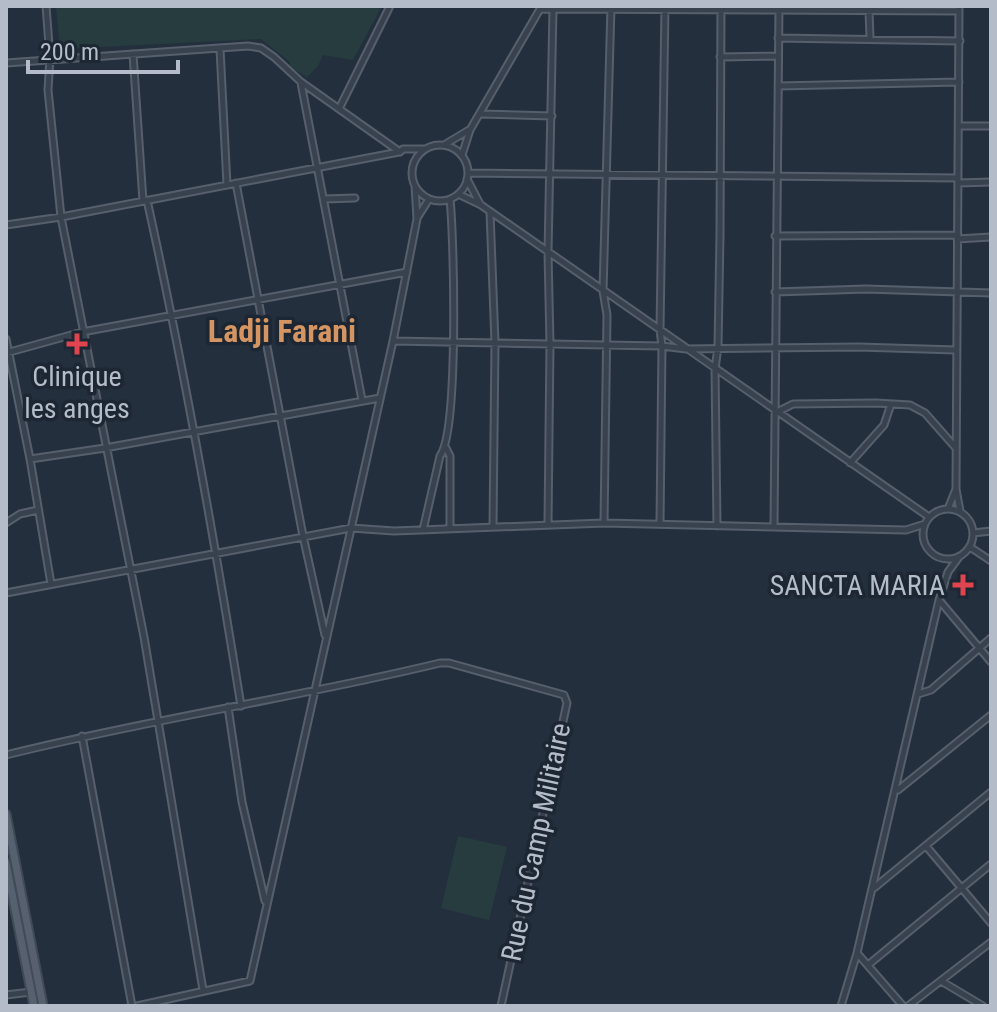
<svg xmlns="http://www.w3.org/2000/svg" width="997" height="1012" viewBox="0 0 997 1012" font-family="'Roboto Condensed',sans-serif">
	<rect width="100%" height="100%" fill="#242f3e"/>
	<path fill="#263c3f" d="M 56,6 L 382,6 L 353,60 L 323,55 L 318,66 L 307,77 L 290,67 L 290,62 L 261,39 L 60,49 Z
		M 458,836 L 507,847 L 489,920 L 441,908 Z"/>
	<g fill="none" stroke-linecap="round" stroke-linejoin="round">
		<g stroke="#565f6c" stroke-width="9">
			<path id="minor" d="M 46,6 L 50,58 L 48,90 L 61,217 L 144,637 L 203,990
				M 540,9 L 959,11
				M 869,11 L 870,38
				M 778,38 L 960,41
				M 220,49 L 227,185
				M 133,54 L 143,201
				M 720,57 L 778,56
				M 6,63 L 248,46 L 261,48 L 274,57 L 301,82 L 400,152 L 403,149 L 425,149
				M 301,83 L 362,400
				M 778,86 L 959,82
				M 339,109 L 390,6
				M 481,114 L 552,116
				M 959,126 L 991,126
				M 444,145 L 469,130
				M412 173a28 28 0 1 1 56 0a28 28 0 1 1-56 0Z
				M 462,155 L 470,130 L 540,9
				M 468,173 L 958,178
				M 467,179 L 480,204
				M 236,183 L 303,536 L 325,635
				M 958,183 L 991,182
				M 458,194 L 481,205 L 929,517
				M 324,199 L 355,198
				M 147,200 C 184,368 214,536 241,706
				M 490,212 L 495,343 L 493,526
				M 417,218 L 429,199
				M 6,225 L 61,217 L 399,152
				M 775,236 L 958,235
				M 957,239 L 991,237
				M 775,292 L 866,289 L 991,293
				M 6,339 L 30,459 L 51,584
				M 393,341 L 662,346 L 686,349 L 859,347 L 956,350
				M 6,353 L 82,332 L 407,272
				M 777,412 L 793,404 L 876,403 L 910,405 L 925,413 L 955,447
				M 446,448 L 450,456 L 450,528
				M 30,459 L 105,448 L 380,398
				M 850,463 L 884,425 L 891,404
				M 956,489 L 959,6
				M923 534a25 25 0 1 1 50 0a25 25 0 1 1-50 0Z
				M 948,509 L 956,489 L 960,511
				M 6,523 L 20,514 L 38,510
				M 604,523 L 607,315 L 603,291 L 611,6
				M 548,524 L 550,344 L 548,252 L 553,9
				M 660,524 L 662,346 L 660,330 L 665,6
				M 717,526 L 715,369 L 718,347 L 720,235 L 721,6
				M 774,526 L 779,6
				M 423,530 L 440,456 C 459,430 454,238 450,199
				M 973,533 L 991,531
				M 970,547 L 991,561
				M 6,593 L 351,528 L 394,531 L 604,523 L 906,530 L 925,524
				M 939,600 L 991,662
				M 918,694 L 931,690 L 991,638
				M 228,707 L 242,802 L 265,901
				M 82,736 L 132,1006
				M 6,755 C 150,719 296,698 440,663 L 449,663 L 564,695 L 567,703 L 501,1006
				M 898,790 L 991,715
				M 926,846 L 991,923
				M 874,888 L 991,792
				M 868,965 L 991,864
				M 941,981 L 983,1006
				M 6,995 L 31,992
				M 137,1006 L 250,981 L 393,341 L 417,219 L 415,186
				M 841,1006 L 857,953
				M 903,1006 L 857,953 L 939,600 L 948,572 L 959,557
				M 908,1006 L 991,942"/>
		</g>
		<g stroke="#414a57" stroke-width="11">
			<path id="major" d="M 6,814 L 43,1006
				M 6,863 L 34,1006"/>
		</g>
		<use href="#minor" stroke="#38414e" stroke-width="5"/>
		<use href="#major" stroke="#56606e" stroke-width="7"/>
	</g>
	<g fill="#e0444e" stroke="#1d2633" stroke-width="3">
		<path d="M73 332h8v8h8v8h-8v8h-8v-8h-8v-8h8z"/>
		<path d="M959 573h8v8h8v8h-8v8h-8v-8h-8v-8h8z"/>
	</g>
	<g text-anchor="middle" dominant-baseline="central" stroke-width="7" stroke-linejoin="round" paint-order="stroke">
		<g font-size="28" fill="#b4bcc9" stroke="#1d2633">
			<text x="77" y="376">Clinique<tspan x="77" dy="32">les anges</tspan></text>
			<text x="945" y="585" text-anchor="end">SANCTA MARIA</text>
		</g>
		<g font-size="28" fill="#b4bcc9" stroke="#1d2633">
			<text transform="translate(536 842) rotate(-78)">Rue du Camp Militaire</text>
		</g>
		<g font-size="32" font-weight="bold" fill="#d59563" stroke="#1d2633">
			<text x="282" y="331">Ladji Farani</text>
		</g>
	</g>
	<rect width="997" height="1012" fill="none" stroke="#b4bcc9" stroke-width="16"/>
	<path d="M28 60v12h150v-12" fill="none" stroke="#b4bcc9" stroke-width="4"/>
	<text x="40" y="60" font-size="24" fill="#b4bcc9" stroke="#1d2633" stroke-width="6" paint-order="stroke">200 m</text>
</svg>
